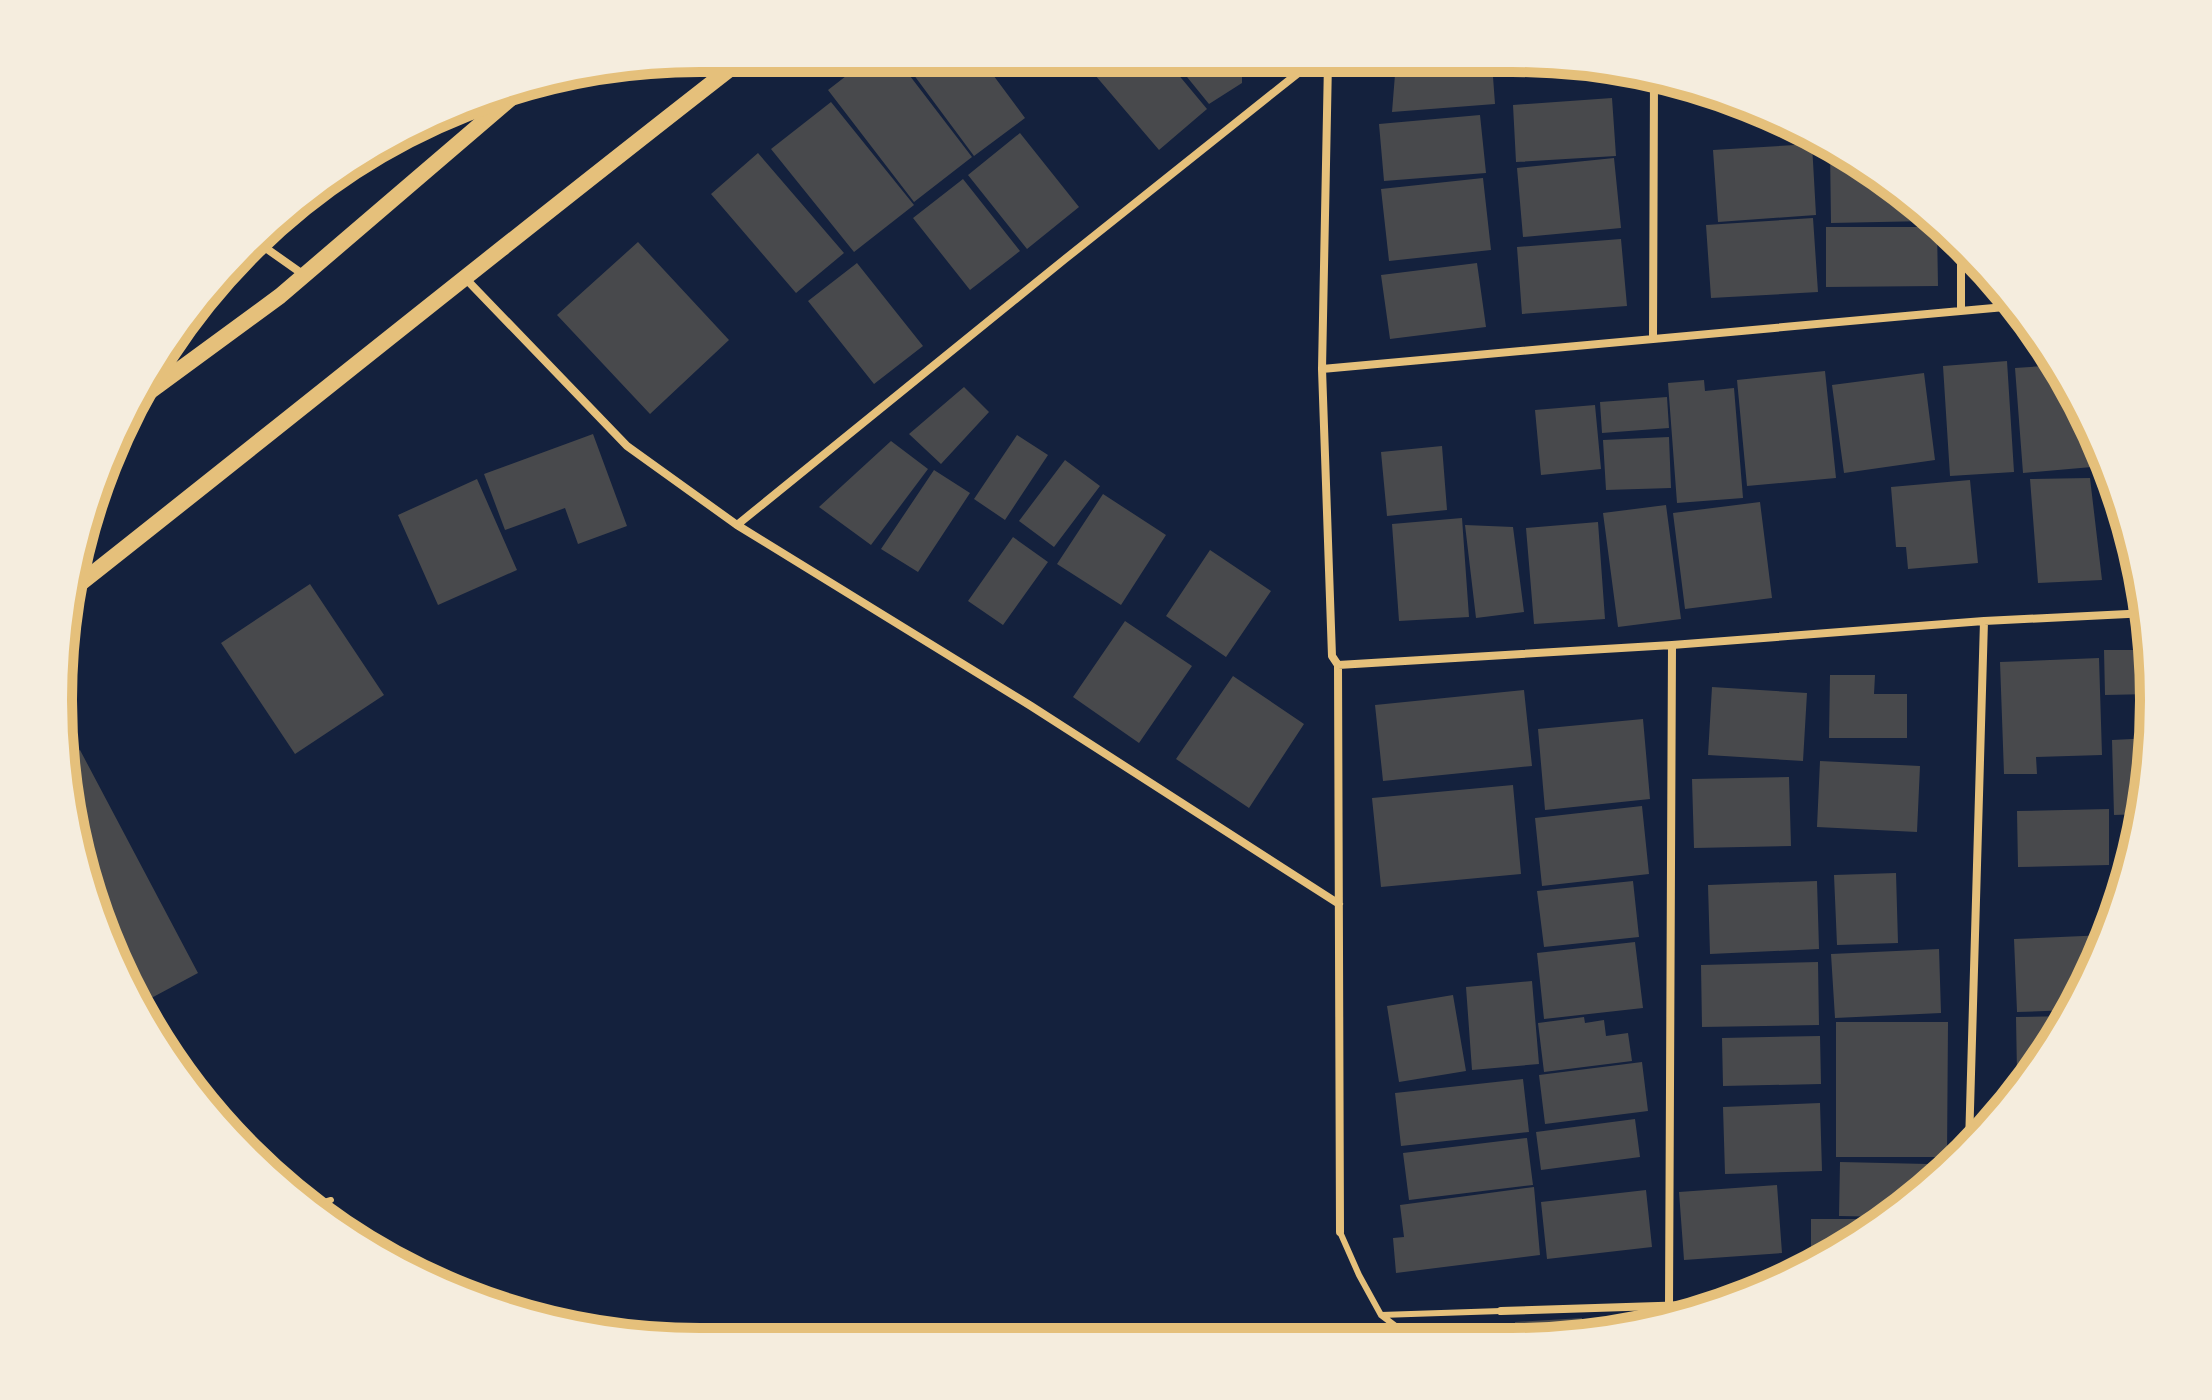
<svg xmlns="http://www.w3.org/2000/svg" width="2212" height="1400" viewBox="0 0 2212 1400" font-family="'PT Sans',sans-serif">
	<rect width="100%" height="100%" fill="#14213d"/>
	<path fill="#48494c" d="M 868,59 L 897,59 L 972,157 L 914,202 L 828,90 Z
		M 902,59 L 982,60 L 1025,118 L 974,156 Z
		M 1098,60 L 1167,61 L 1207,109 L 1159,150 L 1089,68 Z
		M 1174,61 L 1242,61 L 1242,83 L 1209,104 Z
		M 1396,62 L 1492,63 L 1495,104 L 1392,112 Z
		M 1612,98 L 1616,156 L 1516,162 L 1513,105 Z
		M 831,102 L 914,205 L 854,252 L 771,149 Z
		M 1480,115 L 1486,173 L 1384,181 L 1379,124 Z
		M 1020,133 L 1079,207 L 1027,249 L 968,175 Z
		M 1812,144 L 1816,215 L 1718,222 L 1713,150 Z
		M 1830,149 L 1903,191 L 1928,214 L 1928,221 L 1831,223 Z
		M 758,153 L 844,253 L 796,293 L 711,194 Z
		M 1614,158 L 1621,228 L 1523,237 L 1517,168 Z
		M 1483,178 L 1491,250 L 1389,261 L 1381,189 Z
		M 963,179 L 1020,251 L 970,290 L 913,218 Z
		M 1813,218 L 1818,292 L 1711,298 L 1706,225 Z
		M 1826,227 L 1937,227 L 1938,286 L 1826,287 Z
		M 1621,239 L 1627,306 L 1522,314 L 1517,247 Z
		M 638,242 L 729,340 L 650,414 L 557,315 Z
		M 857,263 L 923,346 L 874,384 L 808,301 Z
		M 1477,263 L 1486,327 L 1390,339 L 1381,275 Z
		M 2007,361 L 2014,472 L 1950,476 L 1943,366 Z
		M 2058,365 L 2068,379 L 2089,425 L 2092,467 L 2023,473 L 2015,368 Z
		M 1825,371 L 1836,478 L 1747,486 L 1737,380 Z
		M 1924,373 L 1935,460 L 1844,473 L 1832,385 Z
		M 1704,380 L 1705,391 L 1734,388 L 1743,498 L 1677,503 L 1668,383 Z
		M 964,387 L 989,412 L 941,464 L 909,434 Z
		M 1667,397 L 1669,428 L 1602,433 L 1600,402 Z
		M 1595,405 L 1601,469 L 1541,475 L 1535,410 Z
		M 593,434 L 627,526 L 578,544 L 565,508 L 505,530 L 484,474 Z
		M 1017,435 L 1048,455 L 1005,520 L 974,499 Z
		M 1669,437 L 1671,488 L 1606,490 L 1603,440 Z
		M 891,441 L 928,469 L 871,545 L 819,507 Z
		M 1442,446 L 1447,510 L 1387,516 L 1381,452 Z
		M 1065,460 L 1100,486 L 1054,547 L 1019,521 Z
		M 934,470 L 970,493 L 918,572 L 881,549 Z
		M 2090,478 L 2102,580 L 2038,583 L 2030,479 Z
		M 477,479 L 517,570 L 438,605 L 398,515 Z
		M 1970,480 L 1978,563 L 1908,569 L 1906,547 L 1896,547 L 1891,487 Z
		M 1103,494 L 1166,535 L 1121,605 L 1057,564 Z
		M 1760,502 L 1772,598 L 1685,609 L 1673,513 Z
		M 1666,505 L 1681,619 L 1618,627 L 1603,513 Z
		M 1462,518 L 1469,617 L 1399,621 L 1392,524 Z
		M 1598,522 L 1605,619 L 1534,624 L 1526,528 Z
		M 1465,525 L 1513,527 L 1524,612 L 1476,618 Z
		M 1013,537 L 1048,562 L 1003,625 L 968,601 Z
		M 1210,550 L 1271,591 L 1226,657 L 1166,616 Z
		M 310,584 L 384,695 L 295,754 L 221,643 Z
		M 1125,621 L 1192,666 L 1139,743 L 1073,697 Z
		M 2104,650 L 2150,650 L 2151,694 L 2105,695 Z
		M 2099,658 L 2102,755 L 2036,757 L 2037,774 L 2004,774 L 2000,662 Z
		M 1830,675 L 1875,675 L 1874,694 L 1907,694 L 1907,738 L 1829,738 Z
		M 1233,676 L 1304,724 L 1249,808 L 1176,759 Z
		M 1712,687 L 1807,693 L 1803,761 L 1708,755 Z
		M 1524,690 L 1532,766 L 1383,781 L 1375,705 Z
		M 1643,719 L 1650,799 L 1545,810 L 1538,729 Z
		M 2152,738 L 2141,814 L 2114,815 L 2112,740 Z
		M 80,750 L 198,973 L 142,1003 L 80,867 L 66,757 Z
		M 1820,761 L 1920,766 L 1917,832 L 1817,827 Z
		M 1789,777 L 1791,846 L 1694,848 L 1692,779 Z
		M 1513,785 L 1521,874 L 1381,887 L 1372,798 Z
		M 1642,806 L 1649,874 L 1542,886 L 1535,818 Z
		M 2109,809 L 2109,865 L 2018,867 L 2017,811 Z
		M 1896,873 L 1898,943 L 1837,945 L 1834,875 Z
		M 1633,881 L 1639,937 L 1544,947 L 1537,891 Z
		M 1817,881 L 1819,949 L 1710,954 L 1708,885 Z
		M 2106,935 L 2088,984 L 2072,1010 L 2017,1012 L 2014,939 Z
		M 1635,942 L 1643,1008 L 1544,1019 L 1537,953 Z
		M 1939,949 L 1941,1013 L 1835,1018 L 1831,954 Z
		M 1818,962 L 1819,1025 L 1702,1027 L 1701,965 Z
		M 1532,981 L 1539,1064 L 1472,1070 L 1466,987 Z
		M 1453,995 L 1466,1071 L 1399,1082 L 1387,1006 Z
		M 2068,1016 L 2032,1074 L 2017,1074 L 2016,1017 Z
		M 1584,1017 L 1585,1023 L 1604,1020 L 1606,1036 L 1628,1033 L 1632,1061 L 1544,1072 L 1538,1023 Z
		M 1836,1022 L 1948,1022 L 1947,1157 L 1836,1157 Z
		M 1820,1036 L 1821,1084 L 1723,1086 L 1722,1038 Z
		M 1642,1062 L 1648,1111 L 1545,1124 L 1539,1075 Z
		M 1523,1079 L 1529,1132 L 1401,1146 L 1395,1093 Z
		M 1820,1103 L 1822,1171 L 1725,1174 L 1723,1107 Z
		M 1635,1119 L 1640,1157 L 1541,1170 L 1536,1132 Z
		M 1527,1138 L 1533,1185 L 1409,1200 L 1403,1153 Z
		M 1840,1162 L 1928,1164 L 1928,1184 L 1903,1209 L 1890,1217 L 1839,1216 Z
		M 1777,1185 L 1782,1253 L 1684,1260 L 1679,1192 Z
		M 1534,1187 L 1540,1255 L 1396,1273 L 1393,1238 L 1404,1237 L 1400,1205 Z
		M 1646,1190 L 1652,1247 L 1547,1259 L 1541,1202 Z
		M 1811,1219 L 1887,1219 L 1811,1266 Z
		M 1582,1318 L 1583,1336 L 1554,1341 L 1516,1340 L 1515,1322 Z"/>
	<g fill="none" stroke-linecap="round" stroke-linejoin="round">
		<path stroke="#e5c07b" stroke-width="6" d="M 307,1207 L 331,1200
			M 1340,1232 L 1359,1275 L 1381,1315 L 1414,1340
			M 1381,1315 L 1501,1311"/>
		<path stroke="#e5c07b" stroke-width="8" d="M 1328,62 L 1322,369 L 1332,656 L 1338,665 L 1340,1232
			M 260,244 L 304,275
			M 1961,245 L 1961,310
			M 465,278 L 627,446 L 737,525 L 1031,706 L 1339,904
			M 1653,339 L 1654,79
			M 1322,369 L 2016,306
			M 737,525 L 1065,259 L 1312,62
			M 1338,665 L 1672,645 L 1984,621 L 2148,613
			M 1969,1144 L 1984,621
			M 1669,1305 L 1672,645
			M 1501,1311 L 1721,1304"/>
		<path stroke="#e5c07b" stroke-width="16" d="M 145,395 L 280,296 L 524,87
			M 77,586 C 300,410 520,232 744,58"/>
	</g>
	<path d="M0 0H2212V1400H0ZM700 72H1512A628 628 0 0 1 2140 700V700A628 628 0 0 1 1512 1328H700A628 628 0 0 1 72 700V700A628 628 0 0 1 700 72Z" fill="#f5edde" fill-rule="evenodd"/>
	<path fill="none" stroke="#e5c07b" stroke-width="10" d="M700 72H1512A628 628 0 0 1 2140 700V700A628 628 0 0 1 1512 1328H700A628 628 0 0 1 72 700V700A628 628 0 0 1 700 72Z"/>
</svg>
